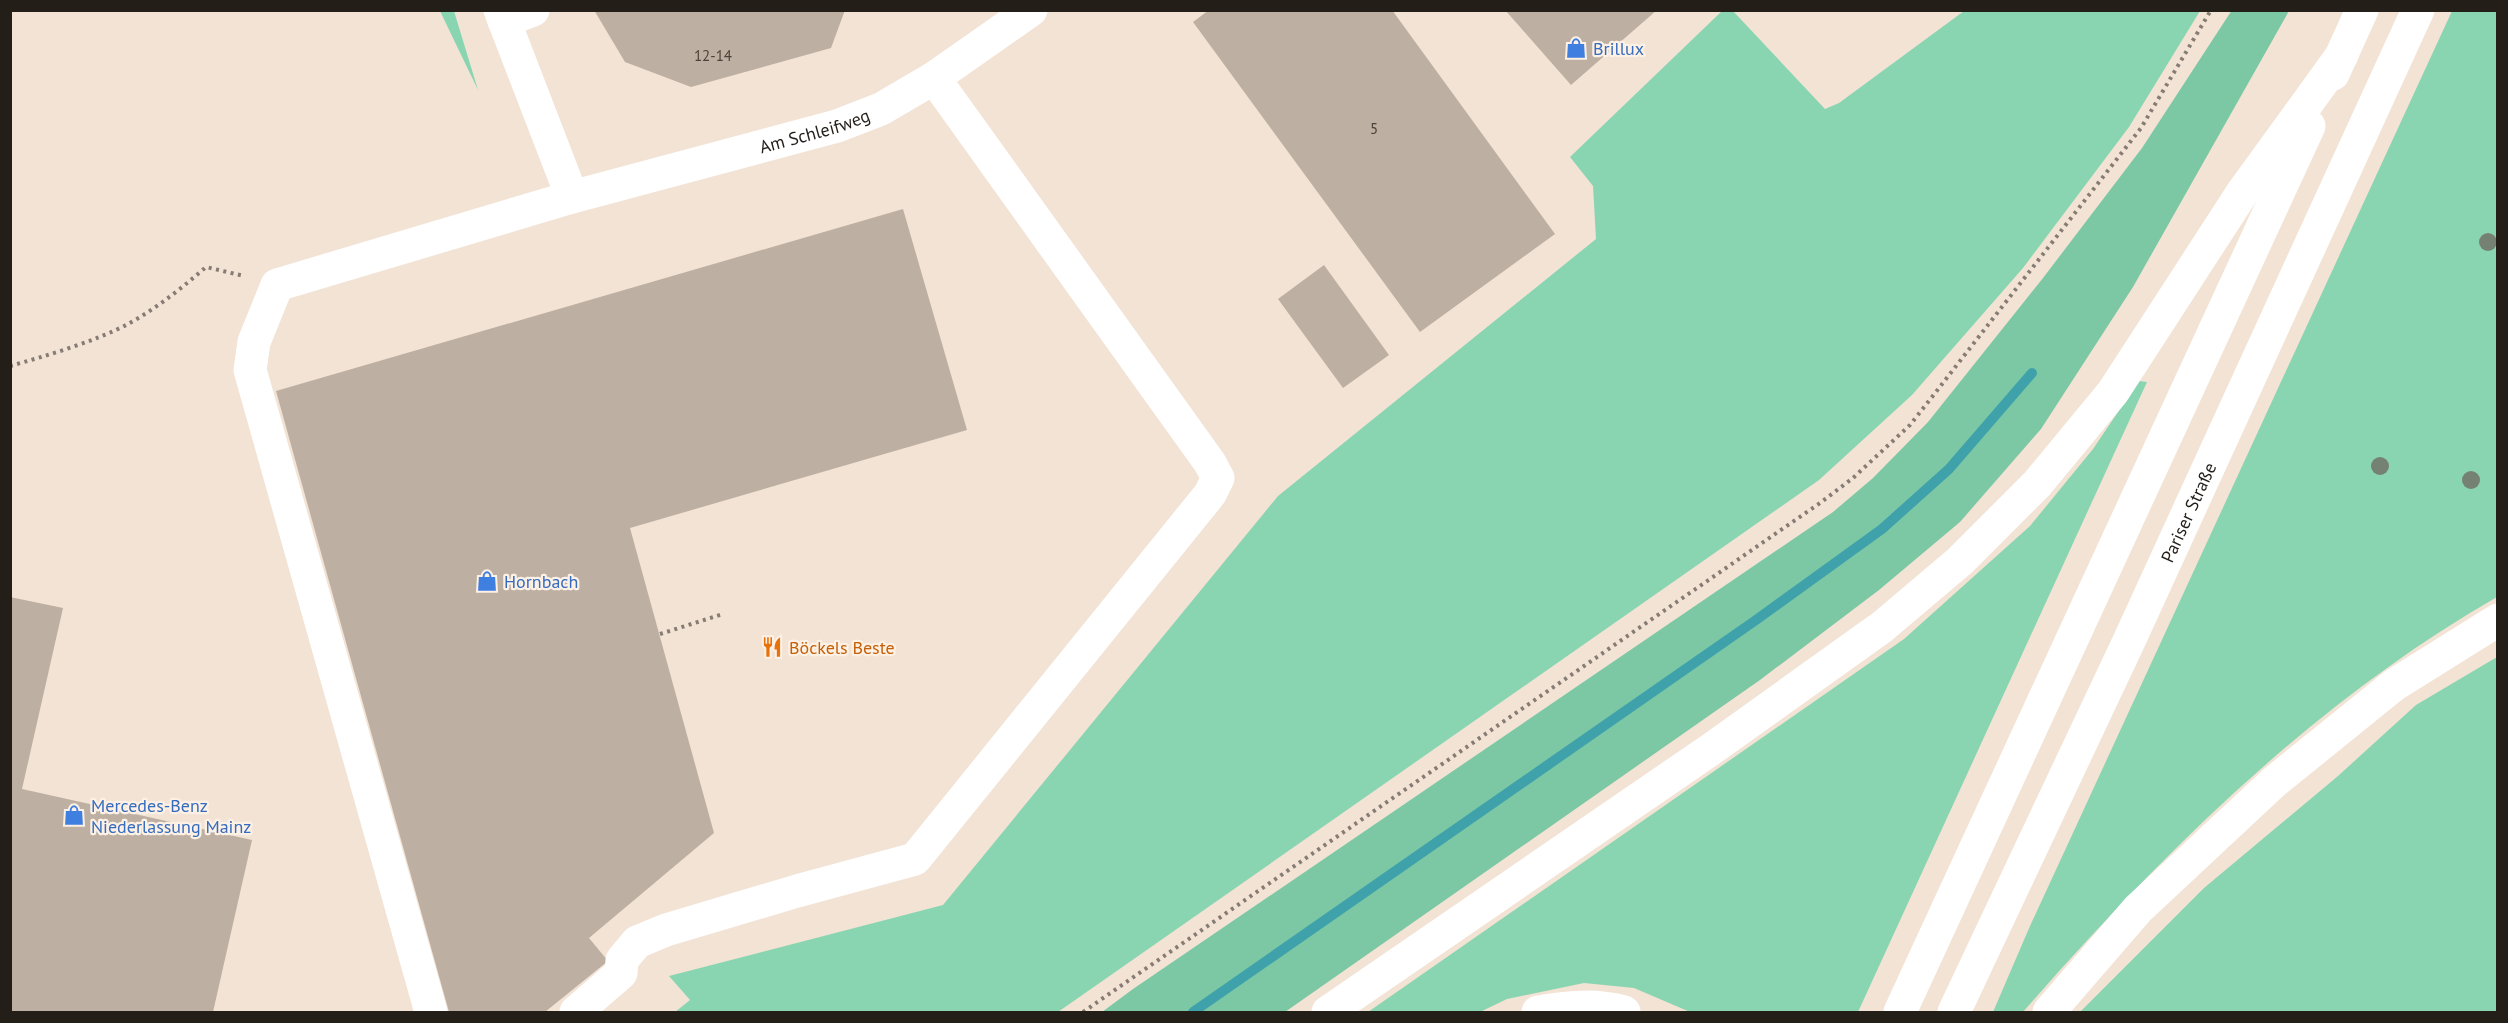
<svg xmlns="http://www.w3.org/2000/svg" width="2508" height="1023" viewBox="0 0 2508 1023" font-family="'PT Sans',sans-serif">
	<rect width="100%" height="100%" fill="#f2e3d5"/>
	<path fill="#8ad5b1" d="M 440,11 L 454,11 L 478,90 Z
		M 1722,11 L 1733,11 L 1825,109 L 1839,103 L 1964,11 L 2200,11 L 2129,127 L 2023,268 L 1912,395 L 1819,480 L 1058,1012 L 675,1012 L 690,1000 L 669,976 L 943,905 L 1278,496 L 1596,239 L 1593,186 L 1570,157 Z
		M 2452,11 L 2497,11 L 2497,597 C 2314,702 2161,854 2023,1012 L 1993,1012 L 2030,926 Z
		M 2139,381 L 2147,382 L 1858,1012 L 1690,1012 L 1634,988 L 1584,983 L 1507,999 L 1480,1012 L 1368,1012 L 1904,639 L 2030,526 L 2093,449 Z
		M 2497,657 L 2497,1012 L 2080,1012 L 2204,888 L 2338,776 L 2416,705 Z"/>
	<path fill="#7dc8a4" d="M 2232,10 L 2289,11 L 2133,287 L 2041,429 L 1960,522 L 1879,590 L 1760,680 L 1285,1012 L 1102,1012 L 1133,989 L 1833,512 L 1873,478 L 1928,422 L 2043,278 L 2142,148 Z"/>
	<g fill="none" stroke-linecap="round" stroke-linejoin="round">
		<path stroke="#3fa2ab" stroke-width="10" d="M 1193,1012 L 1756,620 L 1882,529 L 1949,469 L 2032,373"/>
	</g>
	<path fill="#bdafa1" d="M 594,10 L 845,10 L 831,48 L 691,87 L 625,62 Z
		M 1209,10 L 1392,10 L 1555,234 L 1420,332 L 1193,22 Z
		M 1505,10 L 1657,10 L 1571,85 Z
		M 903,209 L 967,430 L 630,528 L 714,833 L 589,938 L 608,961 L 545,1012 L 449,1012 L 276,391 Z
		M 1324,265 L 1389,355 L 1343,388 L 1278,299 Z
		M 10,597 L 63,608 L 22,789 L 252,840 L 213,1012 L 10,1012 Z"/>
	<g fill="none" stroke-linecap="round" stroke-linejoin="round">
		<path stroke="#867c73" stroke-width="4" stroke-dasharray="3 4.5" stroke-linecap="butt" d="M 10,366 C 46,356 96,341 128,324 C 157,308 182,288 206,267 L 244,276
			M 660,634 L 723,614
			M 1083,1012 L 1820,503 L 1853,478 L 1910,425 L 1932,397 L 2141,128 L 2211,10"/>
		<g stroke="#fff" stroke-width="33">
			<path d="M 500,10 L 572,197"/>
			<path d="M 504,21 L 533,10"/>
			<path id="s1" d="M 431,1012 L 250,370 L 254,342 L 277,285 L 572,197 L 837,126 L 881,109 L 934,78 L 1031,10"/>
			<path d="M 576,1012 L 621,973 L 622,960 L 637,942 L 666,930 L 797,891 L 915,859 L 1210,494 L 1218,478 L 1210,463 L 934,78"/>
		</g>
		<g stroke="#fff" stroke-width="33">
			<path d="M 2333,74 L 2362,10"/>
			<path d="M 1328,1012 L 1710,750 L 1882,627 L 1960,561 L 2037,484 L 2113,392 L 2242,193 L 2342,55"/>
			<path d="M 1538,1012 C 1567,1007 1595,1004 1624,1012"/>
			<path d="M 1900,1012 L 2309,126"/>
			<path id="s2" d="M 1954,1012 L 2129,641 L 2418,10"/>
			<path d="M 2049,1012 L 2138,909 L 2274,782 L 2394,685 L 2498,620"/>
		</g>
	</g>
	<g fill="#758173">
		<circle cx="2488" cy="242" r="9"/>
		<circle cx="2380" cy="466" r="9"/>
		<circle cx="2471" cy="480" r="9"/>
	</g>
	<defs>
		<g id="shop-bare" transform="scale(1.62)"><path d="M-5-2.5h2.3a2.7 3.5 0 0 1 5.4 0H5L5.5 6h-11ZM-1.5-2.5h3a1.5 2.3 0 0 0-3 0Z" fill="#3f7fe0" stroke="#fdf1e5" stroke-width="2.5" paint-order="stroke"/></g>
		<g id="restaurant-bare" transform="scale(1.62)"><path d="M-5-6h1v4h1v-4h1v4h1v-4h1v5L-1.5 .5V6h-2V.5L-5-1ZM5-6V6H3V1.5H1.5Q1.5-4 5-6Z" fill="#e8710a" stroke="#fdf1e5" stroke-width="2.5" paint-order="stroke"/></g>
	</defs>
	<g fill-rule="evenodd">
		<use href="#shop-bare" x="1576" y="48"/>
		<use href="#shop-bare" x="487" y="581"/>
		<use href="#restaurant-bare" x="772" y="647"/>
		<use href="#shop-bare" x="74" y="815"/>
	</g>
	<g text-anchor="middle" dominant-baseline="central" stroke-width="4.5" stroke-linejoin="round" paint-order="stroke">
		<g font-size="15" fill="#4a423b">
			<text x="713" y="55">12-14</text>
			<text x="1374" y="128">5</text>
		</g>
		<g font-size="18" fill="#366cbe" stroke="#fdf1e5" text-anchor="start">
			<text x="1593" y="48">Brillux</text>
			<text x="504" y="581">Hornbach</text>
			<text x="91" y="805">Mercedes-Benz<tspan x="91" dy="21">Niederlassung Mainz</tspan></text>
		</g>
		<g font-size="18" fill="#241e19" stroke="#fdf1e5">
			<text stroke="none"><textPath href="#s1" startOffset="1316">Am Schleifweg</textPath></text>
			<text stroke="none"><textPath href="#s2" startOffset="552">Pariser Straße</textPath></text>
		</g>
		<g font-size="18" fill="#c56008" stroke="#fdf1e5" text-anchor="start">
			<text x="789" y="647">Böckels Beste</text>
		</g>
	</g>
	<rect width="2508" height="1023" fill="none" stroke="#241e19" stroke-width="24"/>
</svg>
